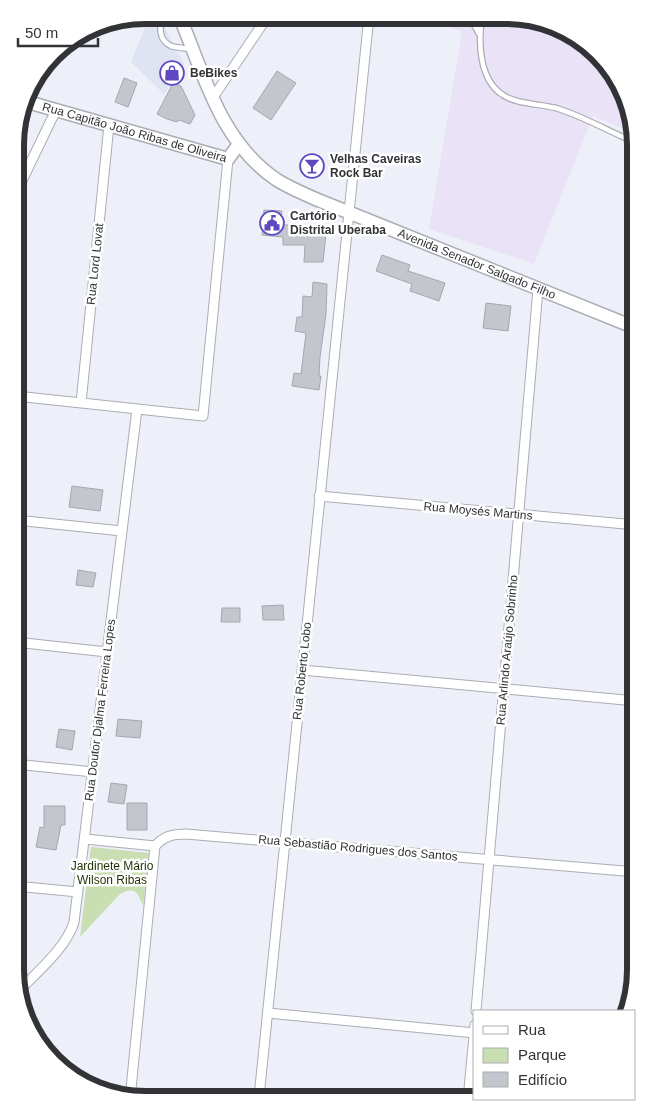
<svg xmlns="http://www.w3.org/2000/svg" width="651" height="1115" viewBox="0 0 651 1115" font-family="Arial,sans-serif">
	<rect width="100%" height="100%" fill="#edf0f8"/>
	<path fill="#dfe4f3" d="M 150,15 L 158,15 L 184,64 L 164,94 L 131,62 Z"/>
	<path fill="#eae2f7" d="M 426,17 L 532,17 L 586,42 L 626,95 L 634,133 L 593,116 L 534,264 L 429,229 L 462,32 Z"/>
	<path fill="#c9deb2" d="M 91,847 L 149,853 L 143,906 C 138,892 135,886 120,894 L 80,937 Z"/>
	<path fill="#c4c6ce" stroke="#a5a7ae" d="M 277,71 L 296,83 L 271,120 L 253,108 Z
		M 124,78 L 137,83 L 128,107 L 115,102 Z
		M 173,83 L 181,86 L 195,115 L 190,124 L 179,120 L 177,122 L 167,119 L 157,114 Z
		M 264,210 L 282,211 L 280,225 L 303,225 L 326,234 L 323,262 L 304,262 L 305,245 L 283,245 L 283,237 L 262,235 Z
		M 382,255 L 410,265 L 408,271 L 445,283 L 439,301 L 410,291 L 412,284 L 376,271 Z
		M 313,282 L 327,284 L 326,314 L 320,357 L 319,376 L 321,376 L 319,390 L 292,386 L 294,373 L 301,374 L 306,333 L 295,331 L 297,317 L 302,317 L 303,296 L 312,297 Z
		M 486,303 L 511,306 L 508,331 L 483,328 Z
		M 72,486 L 103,490 L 100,511 L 69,507 Z
		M 78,570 L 96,573 L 93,587 L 76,585 Z
		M 283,605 L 284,620 L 263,620 L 262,606 Z
		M 222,608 L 240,608 L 240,622 L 221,622 Z
		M 118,719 L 142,721 L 140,738 L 116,736 Z
		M 59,729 L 75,731 L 72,750 L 56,747 Z
		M 111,783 L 127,785 L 124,804 L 108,802 Z
		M 127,803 L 147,803 L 147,830 L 127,830 Z
		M 44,806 L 65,806 L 65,825 L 61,825 L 56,850 L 36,847 L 40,827 L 44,828 Z"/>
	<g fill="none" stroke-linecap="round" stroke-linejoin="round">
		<g stroke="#abadb5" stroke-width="7">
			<path id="lane" d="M 164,15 C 159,26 158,40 171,46 C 177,48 185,48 191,49
				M 470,17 L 479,34
				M 482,17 C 478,42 479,80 503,95 C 516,104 540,104 556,108 C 579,115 601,127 623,137 L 635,138"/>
		</g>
		<g stroke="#abadb5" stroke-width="11">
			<path id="street" d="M 212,99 L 268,16
				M 16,193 L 56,110
				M 16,396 L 203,416 L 228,159
				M 81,403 L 109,125
				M 319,496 L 636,525
				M 16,520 L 122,531
				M 15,642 L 107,652
				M 302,670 L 636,701
				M 15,764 L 93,772
				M 85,839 L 155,846 C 164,836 173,834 186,834 L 636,872
				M 15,886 L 78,892
				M 19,991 C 37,972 67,947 74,922 L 137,409
				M 476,1011 L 538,289
				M 268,1013 L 475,1033
				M 130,1099 L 155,846
				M 228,1099 C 238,1092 248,1094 259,1097 L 369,16
				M 468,1100 L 475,1025"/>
		</g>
		<g stroke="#abadb5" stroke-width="15">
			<g id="secondary">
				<path id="s1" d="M 179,15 C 204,74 220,142 277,180 C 290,188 304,194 318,200 L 636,328"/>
				<path id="s2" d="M 24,101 L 228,159 L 239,144"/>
			</g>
		</g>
		<use href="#lane" stroke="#fff" stroke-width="4.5"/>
		<use href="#street" stroke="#fff" stroke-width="9"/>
		<use href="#secondary" stroke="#fff" stroke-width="12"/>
	</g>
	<defs>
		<g id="shop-ring" transform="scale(1.25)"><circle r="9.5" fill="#fff" stroke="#6048c0" stroke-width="1.5"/><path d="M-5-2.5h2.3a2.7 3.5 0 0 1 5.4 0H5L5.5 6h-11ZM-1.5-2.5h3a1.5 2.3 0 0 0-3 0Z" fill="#6048c0"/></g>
		<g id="bar-ring" transform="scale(1.25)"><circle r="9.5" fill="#fff" stroke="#6048c0" stroke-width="1.5"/><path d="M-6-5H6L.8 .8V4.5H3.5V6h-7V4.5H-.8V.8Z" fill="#6048c0"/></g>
		<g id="civic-ring" transform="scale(1.25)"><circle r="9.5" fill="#fff" stroke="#6048c0" stroke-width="1.5"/><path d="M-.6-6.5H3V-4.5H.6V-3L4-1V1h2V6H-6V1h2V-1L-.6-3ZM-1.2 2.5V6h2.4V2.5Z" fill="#6048c0"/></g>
	</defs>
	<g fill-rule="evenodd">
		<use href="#shop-ring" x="172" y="73"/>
		<use href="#bar-ring" x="312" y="166"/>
		<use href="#civic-ring" x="272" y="223"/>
	</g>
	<g text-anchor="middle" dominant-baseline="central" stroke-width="5" stroke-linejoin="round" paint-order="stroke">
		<g font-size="12" font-weight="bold" fill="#323336" stroke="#fff" text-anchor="start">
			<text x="190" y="73">BeBikes</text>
			<text x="330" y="159">Velhas Caveiras<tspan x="330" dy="14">Rock Bar</tspan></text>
			<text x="290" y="216">Cartório<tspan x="290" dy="14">Distrital Uberaba</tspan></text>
		</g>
		<g font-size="12" fill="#323336" stroke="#fff">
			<text stroke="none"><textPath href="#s2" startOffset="115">Rua Capitão João Ribas de Oliveira</textPath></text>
			<text transform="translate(95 264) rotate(-84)">Rua Lord Lovat</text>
			<text stroke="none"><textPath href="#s1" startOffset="412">Avenida Senador Salgado Filho</textPath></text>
			<text transform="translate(478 511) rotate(5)">Rua Moysés Martins</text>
			<text transform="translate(507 650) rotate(-85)">Rua Arlindo Araújo Sobrinho</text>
			<text transform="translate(302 671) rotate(-84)">Rua Roberto Lobo</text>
			<text transform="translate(100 710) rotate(-83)">Rua Doutor Djalma Ferreira Lopes</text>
			<text transform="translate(358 848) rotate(5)">Rua Sebastião Rodrigues dos Santos</text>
		</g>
		<g font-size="12" fill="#1e3100" stroke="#fff">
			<text x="112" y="866">Jardinete Mário<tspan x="112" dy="14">Wilson Ribas</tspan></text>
		</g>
	</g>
	<path d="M0 0H651V1115H0ZM145 24H506A121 121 0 0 1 627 145V970A121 121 0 0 1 506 1091H145A121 121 0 0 1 24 970V145A121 121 0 0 1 145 24Z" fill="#fff" fill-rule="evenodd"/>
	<path fill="none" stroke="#323336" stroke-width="6" d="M145 24H506A121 121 0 0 1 627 145V970A121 121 0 0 1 506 1091H145A121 121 0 0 1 24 970V145A121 121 0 0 1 145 24Z"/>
	<rect x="473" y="1010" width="162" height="90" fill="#ffffff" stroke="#adadaf"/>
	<rect x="483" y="1026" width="25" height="8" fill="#ffffff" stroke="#adadaf"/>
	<text x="518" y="1035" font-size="15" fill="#323336">Rua</text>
	<rect x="483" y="1048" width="25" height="15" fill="#c9deb2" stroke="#adadaf"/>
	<text x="518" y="1060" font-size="15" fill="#323336">Parque</text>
	<rect x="483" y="1072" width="25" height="15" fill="#c4c6ce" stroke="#adadaf"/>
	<text x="518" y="1085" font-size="15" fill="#323336">Edifício</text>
	<path d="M18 38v8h80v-8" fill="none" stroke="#323336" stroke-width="2.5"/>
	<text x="25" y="38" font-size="15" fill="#323336" stroke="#ffffff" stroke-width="4" paint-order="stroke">50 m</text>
</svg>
